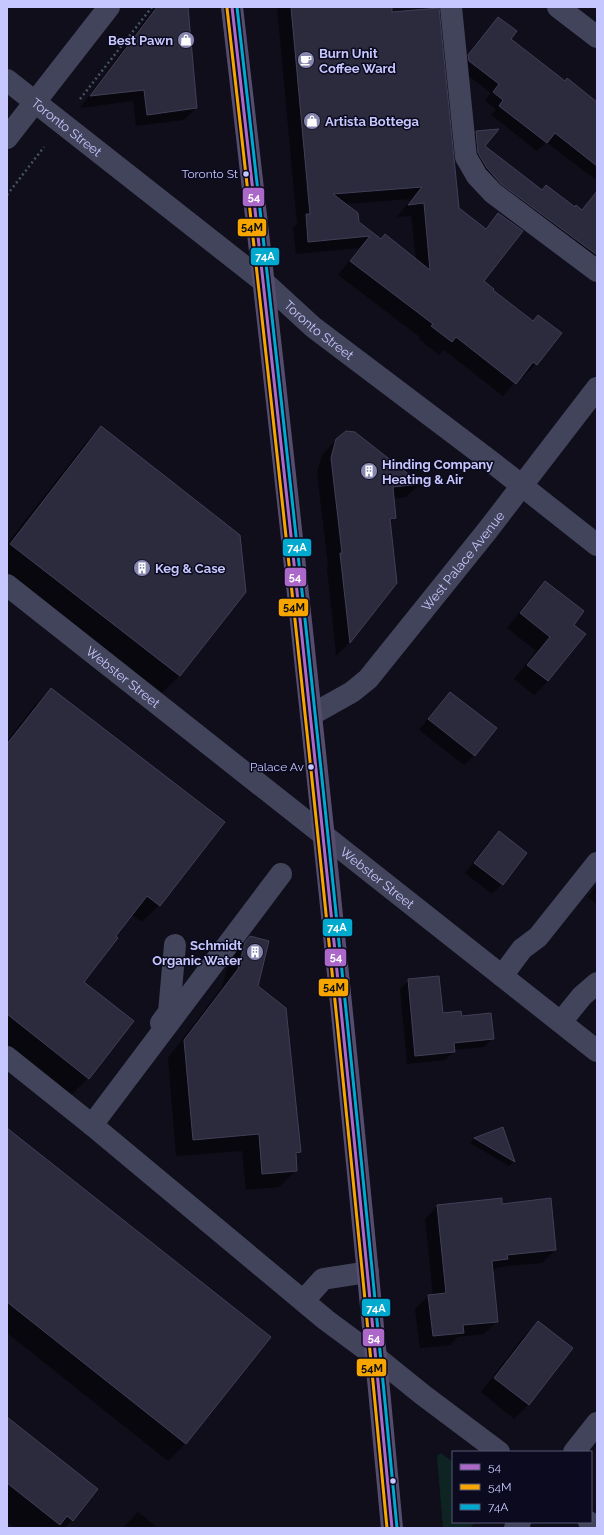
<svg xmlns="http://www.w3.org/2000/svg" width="604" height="1535" viewBox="0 0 604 1535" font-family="Raleway,sans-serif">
	<rect width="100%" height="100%" fill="#0f0e1a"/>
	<path fill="#0d2423" d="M 441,1453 L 453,1462 L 453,1522 L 475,1522 L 470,1528 L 443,1528 L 437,1456 Z"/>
	<path fill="#0007" fill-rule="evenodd" d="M 155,7 L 187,7 L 196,108 L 184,120 L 136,126 L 133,101 L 80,108 Z
		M 277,7 L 391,7 L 391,13 L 458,208 L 484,229 L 498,214 L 483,281 L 492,291 L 532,322 L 538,316 L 536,364 L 523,377 L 521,375 L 503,396 L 444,350 L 439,355 L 419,339 L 421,338 L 338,275 L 359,248 L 296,254 L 293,228 L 297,224 ZM 411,199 L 397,217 L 411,216 L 416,259 L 381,240 L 358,222 L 345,204 Z
		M 498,18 L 510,39 L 565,82 L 597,102 L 597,181 L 546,142 L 537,151 L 491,115 L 496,109 L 485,101 L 491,93 L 461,70 L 460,64 L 490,26 Z
		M 476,132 L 484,146 L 541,191 L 546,186 L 574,208 L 581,211 L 597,190 L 597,271 L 493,192 L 468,140 Z
		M 101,428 L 244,591 L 179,676 L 162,693 L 7,573 L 7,544 L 84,445 Z
		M 336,440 L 420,484 L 406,497 L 393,499 L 395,518 L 389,524 L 396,583 L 349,643 L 336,656 L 327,568 L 328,566 L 317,472 L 322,455 Z
		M 546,582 L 572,625 L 548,681 L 534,695 L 514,679 L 536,651 L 507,628 L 532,596 Z
		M 51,689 L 159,905 L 142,922 L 132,915 L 83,982 L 88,1078 L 71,1095 L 7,1045 L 7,741 L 34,706 Z
		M 450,693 L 495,729 L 474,756 L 464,765 L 419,730 L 440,703 Z
		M 499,832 L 526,853 L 502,884 L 492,894 L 465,873 L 489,842 Z
		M 597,885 L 597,904 L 588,897 Z
		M 251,937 L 257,987 L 300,1152 L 295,1157 L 296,1170 L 279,1187 L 246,1190 L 242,1151 L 176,1156 L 168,1058 L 222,987 L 229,960 Z
		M 409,980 L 442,1014 L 461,1017 L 493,1038 L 484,1047 L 454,1050 L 454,1052 L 445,1060 L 407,1064 L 400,989 Z
		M 502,1128 L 513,1162 L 509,1166 L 470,1143 L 474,1139 L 506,1158 Z
		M 7,1129 L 186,1443 L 168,1461 L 7,1333 Z
		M 501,1205 L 555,1250 L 542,1263 L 498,1267 L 492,1272 L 497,1321 L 484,1334 L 458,1337 L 450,1345 L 420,1348 L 415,1309 L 428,1296 L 433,1296 L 425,1219 L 437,1206 Z
		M 538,1322 L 572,1348 L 528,1405 L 514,1419 L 481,1392 L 524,1336 Z
		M 7,1419 L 72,1520 L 65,1528 L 15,1528 L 7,1522 Z
		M 138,1512 L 158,1528 L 123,1528 Z"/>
	<path fill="#2c2a3d" stroke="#413f58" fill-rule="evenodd" d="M 157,7 L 188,7 L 197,108 L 147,115 L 144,90 L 90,96 Z
		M 291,7 L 392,7 L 392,12 L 439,8 L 459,208 L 486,229 L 498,213 L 523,231 L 484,281 L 494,289 L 493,290 L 533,321 L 538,315 L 562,333 L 537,365 L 533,362 L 516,384 L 456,337 L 452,342 L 431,326 L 433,324 L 350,261 L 370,236 L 308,242 L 306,214 L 310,214 ZM 422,187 L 408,205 L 424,203 L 430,270 L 385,234 L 381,239 L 359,222 L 358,213 L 333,194 Z
		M 498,17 L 517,31 L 511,39 L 565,81 L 567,78 L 597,102 L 597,166 L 555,133 L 547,143 L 499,106 L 503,100 L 493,92 L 499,84 L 469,61 L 468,55 Z
		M 499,129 L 485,146 L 542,190 L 546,185 L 575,207 L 576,205 L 582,210 L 597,191 L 597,255 L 501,184 L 487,168 L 478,153 L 476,131 Z
		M 101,426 L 240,535 L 246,592 L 180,676 L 10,544 Z
		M 346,431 L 355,432 L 421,484 L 393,487 L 396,518 L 390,519 L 397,583 L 350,643 L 340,553 L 342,553 L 331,458 L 336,439 Z
		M 545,581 L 584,611 L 574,625 L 586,634 L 548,681 L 527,665 L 550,637 L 520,613 Z
		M 51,688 L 225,822 L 160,906 L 147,896 L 116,936 L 118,938 L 84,982 L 134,1021 L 89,1079 L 7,1014 L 7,744 Z
		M 450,692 L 497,728 L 475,756 L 428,719 Z
		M 499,831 L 527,853 L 503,885 L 474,863 Z
		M 250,936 L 269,941 L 258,986 L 286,1008 L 301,1152 L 296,1153 L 297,1171 L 262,1174 L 259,1134 L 193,1140 L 184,1040 L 238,969 L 245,942 Z
		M 439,976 L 443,1013 L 461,1011 L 462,1016 L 491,1013 L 494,1039 L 454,1043 L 455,1052 L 415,1056 L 408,979 Z
		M 503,1127 L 515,1162 L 474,1138 Z
		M 7,1128 L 271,1337 L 186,1444 L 7,1302 Z
		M 502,1198 L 502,1204 L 551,1198 L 556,1250 L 507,1255 L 508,1259 L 492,1261 L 498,1322 L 463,1325 L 464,1333 L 433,1336 L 428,1295 L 446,1293 L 437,1205 Z
		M 538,1321 L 573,1348 L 529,1405 L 494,1378 Z
		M 7,1417 L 98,1489 L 73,1521 L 67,1516 L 60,1525 L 7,1483 Z"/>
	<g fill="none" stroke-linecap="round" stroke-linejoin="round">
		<path stroke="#425561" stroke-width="2.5" stroke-dasharray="2 3" stroke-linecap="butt" d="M 80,99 L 152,7
			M 7,195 L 44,147"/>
		<g stroke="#42445b" stroke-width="22">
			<path d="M 451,7 L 466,157 L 477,176 L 493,193 L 597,271"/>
			<path d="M 558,7 L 597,37"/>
			<path id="s1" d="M 7,80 L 264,282 L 313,327 L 493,463 L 597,545"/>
			<path d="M 7,138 L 109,7"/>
			<path id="s2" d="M 7,585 L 597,1051"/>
			<path id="s3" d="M 311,715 L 352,692 L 368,679 L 487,531 L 597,388"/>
			<path d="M 502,976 L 522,949 L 538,937 L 597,863"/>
			<path d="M 561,1022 L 582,996 L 597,983"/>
			<path d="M 161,1023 L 169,1012 L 175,945"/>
			<path d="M 7,1057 L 92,1125 L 326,1320 L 376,1357 L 423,1395 L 499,1452"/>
			<path d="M 92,1125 L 281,874"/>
			<path d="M 304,1300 L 323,1279 L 368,1272"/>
			<path d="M 574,1452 L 597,1423"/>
			<path d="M 589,1522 L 597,1528"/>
			<path d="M 515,1528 L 520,1522"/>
		</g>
		<path stroke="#564d6e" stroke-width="22" d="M 232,7 C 291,513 345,1020 392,1528"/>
		<g stroke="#0b0a1e" stroke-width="6">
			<path id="bus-1" d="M 232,7 C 290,513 344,1020 392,1528"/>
		</g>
		<g stroke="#0b0a1e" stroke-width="6">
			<path id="bus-2" d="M 227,8 C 285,514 339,1021 387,1528"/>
		</g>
		<g stroke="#0b0a1e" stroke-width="6">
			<path id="bus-3" d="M 237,7 C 295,513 349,1020 397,1528"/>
		</g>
		<use href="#bus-1" stroke="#ac68c9" stroke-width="3"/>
		<use href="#bus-2" stroke="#f7a600" stroke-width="3"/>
		<use href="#bus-3" stroke="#00a9ce" stroke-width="3"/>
	</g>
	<defs>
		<g id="shop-disc" transform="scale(0.9)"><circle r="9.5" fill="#8786af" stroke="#0b0a1e"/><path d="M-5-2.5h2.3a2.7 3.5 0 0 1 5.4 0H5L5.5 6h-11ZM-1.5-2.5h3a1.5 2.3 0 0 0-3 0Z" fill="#fff"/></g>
		<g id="cafe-disc" transform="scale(0.9)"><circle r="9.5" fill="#8786af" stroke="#0b0a1e"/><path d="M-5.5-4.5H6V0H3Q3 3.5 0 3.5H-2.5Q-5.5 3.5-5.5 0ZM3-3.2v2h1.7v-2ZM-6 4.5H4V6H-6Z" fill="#fff"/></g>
		<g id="building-disc" transform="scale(0.9)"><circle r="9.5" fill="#8786af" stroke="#0b0a1e"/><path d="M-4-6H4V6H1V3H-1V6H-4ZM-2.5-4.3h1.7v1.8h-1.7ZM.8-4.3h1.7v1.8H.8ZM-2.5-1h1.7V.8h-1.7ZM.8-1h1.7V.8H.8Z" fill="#fff"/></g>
	</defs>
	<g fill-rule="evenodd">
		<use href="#shop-disc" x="186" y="40"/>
		<use href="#cafe-disc" x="306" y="60"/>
		<use href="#shop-disc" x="312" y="121"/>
		<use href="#building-disc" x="369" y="471"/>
		<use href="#building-disc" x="142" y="568"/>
		<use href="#building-disc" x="255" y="952"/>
	</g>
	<g fill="#c7c7ff" stroke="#0b0a1e" stroke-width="1.5">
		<circle cx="246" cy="174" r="3.5"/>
		<circle cx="311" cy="767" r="3.5"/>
		<circle cx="393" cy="1481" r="3.5"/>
	</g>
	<g text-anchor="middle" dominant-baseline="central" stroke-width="3" stroke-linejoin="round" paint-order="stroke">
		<g font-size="12" fill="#c7c7ff" stroke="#0b0a1e" text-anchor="end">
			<text x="238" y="174">Toronto St</text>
			<text x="304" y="767">Palace Av</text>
		</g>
		<g font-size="13" font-weight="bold" fill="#c7c7ff" stroke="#0b0a1e" text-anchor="start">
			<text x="173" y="40" text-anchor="end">Best Pawn</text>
			<text x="319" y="53">Burn Unit<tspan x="319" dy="15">Coffee Ward</tspan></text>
			<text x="325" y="121">Artista Bottega</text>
			<text x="382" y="464">Hinding Company<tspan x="382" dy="15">Heating &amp; Air</tspan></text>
			<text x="155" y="568">Keg &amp; Case</text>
			<text x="242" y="945" text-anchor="end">Schmidt<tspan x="242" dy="15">Organic Water</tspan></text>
		</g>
		<g font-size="13" fill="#c7c7ff" stroke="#0b0a1e">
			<text stroke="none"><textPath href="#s1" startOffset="76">Toronto Street</textPath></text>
			<text stroke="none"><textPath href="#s1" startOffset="400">Toronto Street</textPath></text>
			<text stroke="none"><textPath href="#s3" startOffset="219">West Palace Avenue</textPath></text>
			<text stroke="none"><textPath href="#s2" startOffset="148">Webster Street</textPath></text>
			<text stroke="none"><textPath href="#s2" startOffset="472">Webster Street</textPath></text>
		</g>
	</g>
	<g stroke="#0b0a1e" stroke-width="1.5">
		<rect x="242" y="187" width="23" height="20" rx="4" fill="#ac68c9"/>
		<rect x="237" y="218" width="30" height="19" rx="4" fill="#f7a600"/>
		<rect x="250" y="247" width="30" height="19" rx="4" fill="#00a9ce"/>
		<rect x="282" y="538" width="30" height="19" rx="4" fill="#00a9ce"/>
		<rect x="284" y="567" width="23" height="20" rx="4" fill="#ac68c9"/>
		<rect x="278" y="598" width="31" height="19" rx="4" fill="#f7a600"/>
		<rect x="322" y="918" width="31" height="19" rx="4" fill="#00a9ce"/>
		<rect x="324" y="948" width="23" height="19" rx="4" fill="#ac68c9"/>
		<rect x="318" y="978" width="31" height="19" rx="4" fill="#f7a600"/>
		<rect x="361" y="1298" width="30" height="19" rx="4" fill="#00a9ce"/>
		<rect x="362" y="1328" width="23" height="19" rx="4" fill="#ac68c9"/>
		<rect x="356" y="1358" width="31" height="19" rx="4" fill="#f7a600"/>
	</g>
	<g font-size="11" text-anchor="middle" font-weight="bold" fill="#fff">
		<text x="254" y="201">54</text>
		<text x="265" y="260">74A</text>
		<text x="297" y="551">74A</text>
		<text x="295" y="581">54</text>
		<text x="337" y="931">74A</text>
		<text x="336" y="961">54</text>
		<text x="376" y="1312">74A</text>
		<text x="374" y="1342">54</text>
	</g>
	<g font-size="11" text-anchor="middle" font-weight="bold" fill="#111">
		<text x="252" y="231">54M</text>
		<text x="294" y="611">54M</text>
		<text x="334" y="991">54M</text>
		<text x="372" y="1372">54M</text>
	</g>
	<rect width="604" height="1535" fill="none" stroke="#c7c7ff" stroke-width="16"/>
	<rect x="452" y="1451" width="140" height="72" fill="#0b0a1e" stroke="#565678"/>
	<rect x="460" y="1464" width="20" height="6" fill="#ac68c9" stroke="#565678"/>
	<text x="488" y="1471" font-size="12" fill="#c7c7ff">54</text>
	<rect x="460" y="1484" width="20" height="6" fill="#f7a600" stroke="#565678"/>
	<text x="488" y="1491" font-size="12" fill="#c7c7ff">54M</text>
	<rect x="460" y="1504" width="20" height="6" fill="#00a9ce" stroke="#565678"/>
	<text x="488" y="1511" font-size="12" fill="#c7c7ff">74A</text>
</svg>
